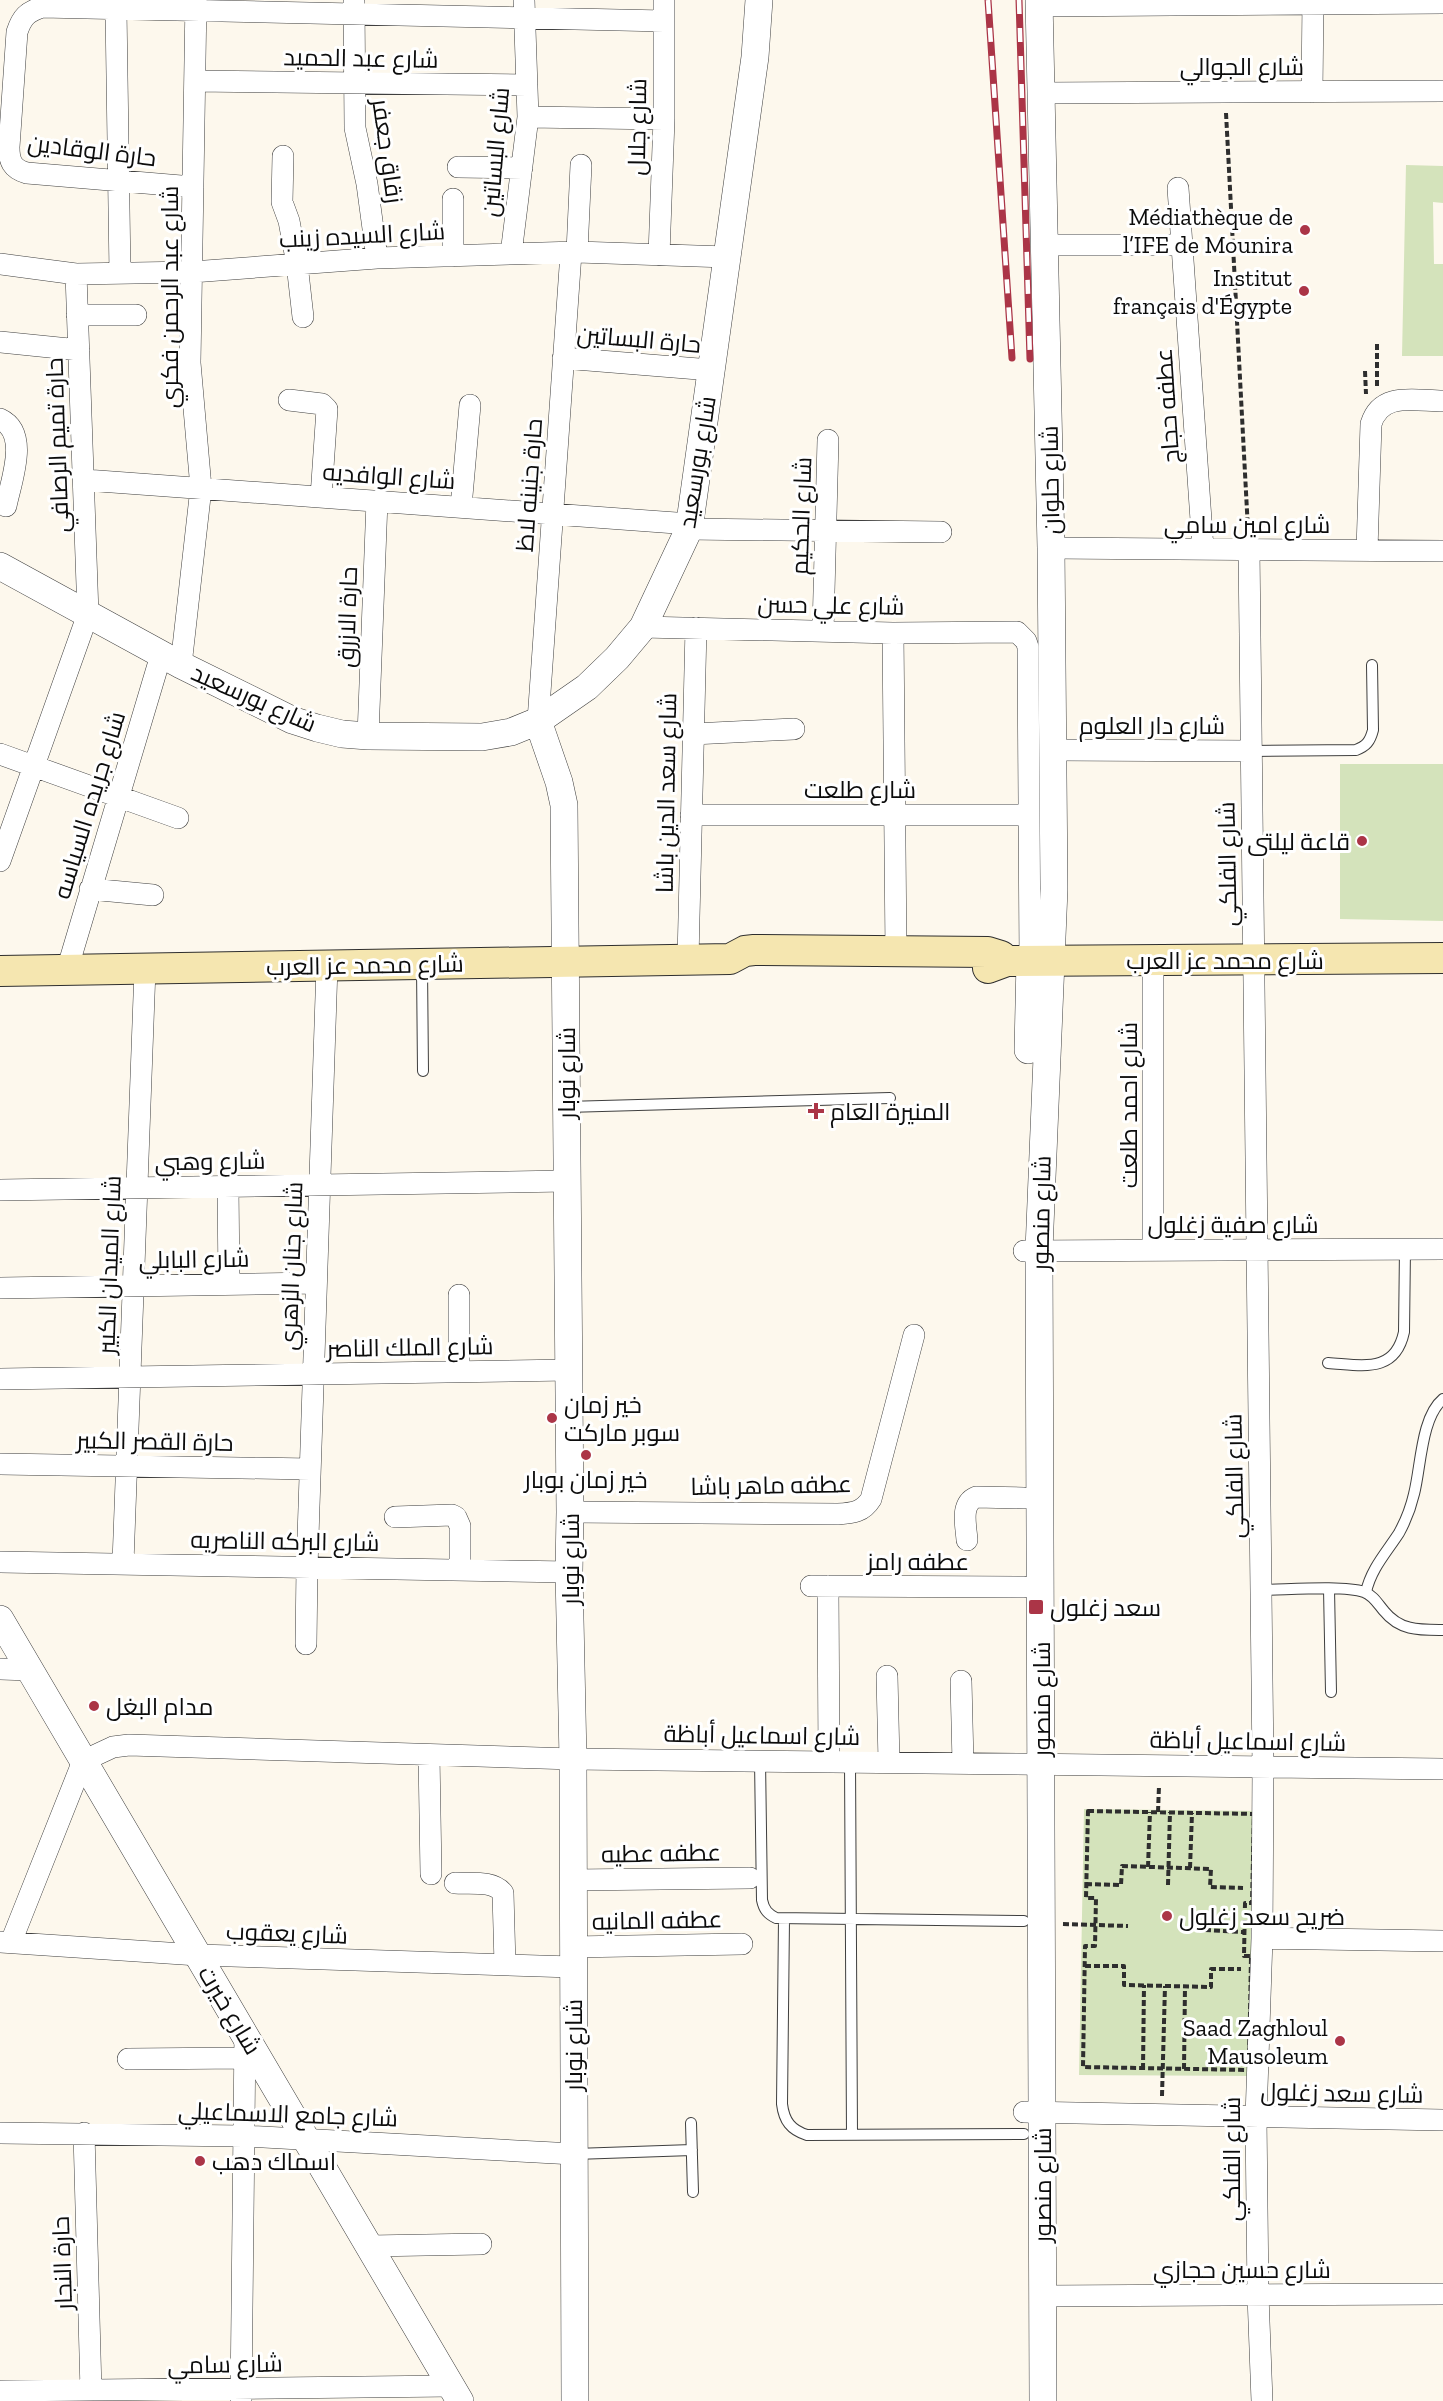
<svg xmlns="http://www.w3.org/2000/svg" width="1443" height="2401" viewBox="0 0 1443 2401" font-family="'Zilla Slab',Cairo,serif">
	<rect width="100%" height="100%" fill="#fdf8ed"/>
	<path fill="#d4e3bb" d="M 1406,165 L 1443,166 L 1443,203 L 1433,202 L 1434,264 L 1443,264 L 1443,356 L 1402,356 Z
		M 1340,764 L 1443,764 L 1443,921 L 1340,919 Z
		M 1084,1809 L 1257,1811 L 1252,2076 L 1079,2075 Z"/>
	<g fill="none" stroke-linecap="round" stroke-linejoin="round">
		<g stroke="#3f3f3f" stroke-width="12">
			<path id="service" d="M 1251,751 L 1356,750 C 1366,746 1370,742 1373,730 L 1372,665
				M 422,967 L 423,1071
				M 566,1107 L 890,1098
				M 1328,1363 C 1362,1365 1395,1374 1404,1332 L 1405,1249
				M 1329,1589 L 1331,1692
				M 1261,1590 C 1285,1590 1343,1585 1364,1592 C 1373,1595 1378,1604 1384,1611 C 1400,1631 1420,1630 1443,1630
				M 1366,1592 C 1371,1569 1386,1553 1399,1533 C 1405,1522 1411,1507 1414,1494 C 1421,1467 1421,1417 1443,1399
				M 760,1760 L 762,1900 C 764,1910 768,1914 776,1918 L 1024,1921
				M 850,1761 L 852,2135
				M 784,1919 L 782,2104 C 784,2121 791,2130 807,2135 L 1024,2134
				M 691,2123 L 693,2192
				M 575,2154 L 692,2150"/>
		</g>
		<g stroke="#3f3f3f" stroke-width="22">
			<path id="minor" d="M 354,2 L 355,128 L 367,184 L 377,258
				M 1039,6 L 1443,3
				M 116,10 L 120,273
				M 195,81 L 527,85
				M 1312,92 L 1313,0
				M 1040,93 L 1443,91
				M 528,117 L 664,119
				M 283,156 L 282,202 L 289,221 L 297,264 L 303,317
				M 458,167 L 522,168
				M 193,187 L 27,173 C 12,169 9,161 9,147 L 17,32 C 22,17 27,12 42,7 L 664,21
				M 1178,188 L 1203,549
				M 1044,245 L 1182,245
				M 577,252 L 581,165
				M 511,254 L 528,117 L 524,0
				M 659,255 L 664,119 L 664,0
				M 453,256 L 453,199
				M 0,264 L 76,274 L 192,272 L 377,258 L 577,252 L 727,257
				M 77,315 L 136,315
				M 0,342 L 79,350
				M 563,358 L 711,370
				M 289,400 L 322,404 L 327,409 L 321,497
				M 0,419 C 30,433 11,481 6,506
				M 85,480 L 690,524
				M 461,507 L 470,405
				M 689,529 L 941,532
				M 1051,548 L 1443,551
				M 1249,549 L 1263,1766 L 1262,1938 L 1256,2118 L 1258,2295 L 1262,2401
				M 1367,550 L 1371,424 C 1381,391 1415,401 1443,401
				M 643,627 L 893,633 L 1017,632 L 1026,641 L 1028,647 L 1030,961
				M 823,630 L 828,440
				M 893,633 L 896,952
				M 181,665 L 201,488 L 190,363 L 196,0
				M 538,721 L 571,253
				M 693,734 L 794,729
				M 368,736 L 377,501
				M 1053,750 L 1251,751
				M 0,754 L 178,818
				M 691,815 L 1029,815
				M 0,861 L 88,614 L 76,274
				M 90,889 L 153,895
				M 688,959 L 696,628
				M 1153,960 L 1153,1250
				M 67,970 L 161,655
				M 228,1186 L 229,1284
				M 0,1190 L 566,1181
				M 1024,1251 L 1443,1249
				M 0,1288 L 316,1283
				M 459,1372 L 459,1295
				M 0,1379 L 568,1370
				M 0,1464 L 310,1469
				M 570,1512 L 838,1514 C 853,1513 863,1512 871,1499 L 914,1335
				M 395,1517 L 452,1515 L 456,1517 L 460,1526 L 460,1570
				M 967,1540 C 966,1525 960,1504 976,1497 L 1024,1498
				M 0,1562 L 569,1572
				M 123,1563 L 145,969
				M 811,1586 L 1024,1587
				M 828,1586 L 829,1760
				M 306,1644 L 307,1567 L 327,966
				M 0,1669 L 30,1670
				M 887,1676 L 889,1762
				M 961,1681 L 963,1763
				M 429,1755 L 431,1874
				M 573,1880 L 750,1878
				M 455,1883 C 471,1884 493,1880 503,1893 L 505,1965
				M 1262,1938 L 1443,1941
				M 0,1942 L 198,1955 L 572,1967
				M 11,1942 L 83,1761 L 113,1747 L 129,1745 L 573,1759 L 1443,1769
				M 572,1947 L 742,1944
				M 128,2059 L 244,2058
				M 1024,2112 L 1443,2120
				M 0,2133 L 243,2136 L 574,2154
				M 84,2133 L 91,2391
				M 370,2246 L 481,2244
				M 1042,2296 L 1443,2294
				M 0,2391 L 451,2386
				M 241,2401 L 245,2034"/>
		</g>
		<g stroke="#3f3f3f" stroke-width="28">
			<path id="tertiary" d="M 1039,0 L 1051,548 L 1054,889 L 1039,1250 L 1043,2401
				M 0,566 L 181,665 L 292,720 L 317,728 L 342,734 L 368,736 L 482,737 L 511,732 L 538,721 L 587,687 L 617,658 L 643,627 L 689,529 L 755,57 L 759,0
				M 538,721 L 559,782 L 564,805 L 570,1512 L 569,1572 L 573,1759 L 575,2401
				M 1028,1050 L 1030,961
				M 0,1619 L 460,2401"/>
		</g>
		<g stroke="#2e2e2e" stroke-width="32">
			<path id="secondary" d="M 988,968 L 1007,961 L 1443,958
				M 0,971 L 730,959 L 745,951 L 754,950 L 988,952 L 1001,956 L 1007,961"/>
		</g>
		<path stroke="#2e2e2e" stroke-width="4" stroke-dasharray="6 3" stroke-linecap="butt" d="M 1226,113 L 1248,530
			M 1377,344 L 1377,388
			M 1365,371 L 1366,394
			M 1088,1811 L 1254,1814 L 1252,1903 L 1245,1903 L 1244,1956 L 1251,1956 L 1249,2070 L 1083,2067 L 1085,1946 L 1095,1946 L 1096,1898 L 1086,1898 Z
			M 1158,1812 L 1159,1786
			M 1148,1867 L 1150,1812
			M 1190,1868 L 1192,1813
			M 1086,1884 L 1121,1885 L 1122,1866 L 1211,1869 L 1210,1887 L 1243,1888
			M 1168,1885 L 1170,1812
			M 1063,1924 L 1128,1926
			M 1205,1930 L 1243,1932
			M 1085,1966 L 1124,1966 L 1124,1985 L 1211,1987 L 1211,1969 L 1241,1969
			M 1143,2069 L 1144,1985
			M 1184,2069 L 1185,1986
			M 1162,2096 L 1165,1986"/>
		<use href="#service" stroke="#fff" stroke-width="10"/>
		<use href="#minor" stroke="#fff" stroke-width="21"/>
		<use href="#tertiary" stroke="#fff" stroke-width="27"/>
		<use href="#secondary" stroke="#f5e6b0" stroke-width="30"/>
		<g stroke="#ab3547" stroke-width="7">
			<path id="rail" d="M 988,0 L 1012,358
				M 1019,0 L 1030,359"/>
		</g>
		<use href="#rail" stroke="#fff" stroke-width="4.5" stroke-dasharray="14" stroke-linecap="butt"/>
	</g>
	<g fill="#ab3547" stroke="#fff" stroke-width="2">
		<circle cx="1305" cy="230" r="6"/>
		<circle cx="1304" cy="291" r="6"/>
		<circle cx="1362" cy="841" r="6"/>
		<path d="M813 1102h6v6h6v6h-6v6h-6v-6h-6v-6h6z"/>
		<circle cx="552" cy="1418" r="6"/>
		<circle cx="586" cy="1455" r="6"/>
		<rect x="1028" y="1599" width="16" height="16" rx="3"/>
		<circle cx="94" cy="1706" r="6"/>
		<circle cx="1167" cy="1916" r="6"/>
		<circle cx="1340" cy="2041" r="6"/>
		<circle cx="200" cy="2161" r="6"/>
	</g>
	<g text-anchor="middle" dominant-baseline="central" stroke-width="6" stroke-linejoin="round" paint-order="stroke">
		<g font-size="24" fill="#0c0c0c" stroke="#fff">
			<text transform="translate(361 58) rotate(1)">شارع عبد الحميد</text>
			<text x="1242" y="66">شارع الجوالي</text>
			<text transform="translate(637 127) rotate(-89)">شارع جلال</text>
			<text transform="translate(92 150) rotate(7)">حارة الوقادين</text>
			<text transform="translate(388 151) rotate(82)">زقاق جعفر</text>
			<text transform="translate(495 152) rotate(-85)">شارع البساتين</text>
			<text transform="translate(362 235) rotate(-3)">شارع السيده زينب</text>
			<text transform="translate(169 297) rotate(-90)">شارع عبد الرحمن فكري</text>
			<text transform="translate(639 339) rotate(5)">حارة البساتين</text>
			<text transform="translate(1167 406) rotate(-94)">عطفه حجاج</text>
			<text transform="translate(57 445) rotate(-92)">حارة تميم الرصافي</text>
			<text transform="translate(697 462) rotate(-81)">شارع بورسعيد</text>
			<text transform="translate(389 476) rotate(4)">شارع الوافديه</text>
			<text transform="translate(1050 480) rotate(-91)">شارع حلوان</text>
			<text transform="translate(529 485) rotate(-86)">حارة جنينه لاظ</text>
			<text transform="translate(801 516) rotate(-88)">شارع الحكيم</text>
			<text x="1247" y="524">شارع امين سامي</text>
			<text transform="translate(831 605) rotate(1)">شارع علي حسن</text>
			<text transform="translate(347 617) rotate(-88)">حارة الازرق</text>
			<text transform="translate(254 698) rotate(24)">شارع بورسعيد</text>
			<text x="1152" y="725">شارع دار العلوم</text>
			<text x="860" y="789">شارع طلعت</text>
			<text transform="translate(666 793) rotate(-89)">شارع سعد الدين باشا</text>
			<text transform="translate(89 805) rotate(-73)">شارع جريده السياسه</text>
			<text transform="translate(1227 864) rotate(-91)">شارع الفلكي</text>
			<text x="1225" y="960">شارع محمد عز العرب</text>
			<text transform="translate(365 965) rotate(-1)">شارع محمد عز العرب</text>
			<text transform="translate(566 1073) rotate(-90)">شارع نوبار</text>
			<text transform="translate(1128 1105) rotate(-90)">شارع احمد طلعت</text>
			<text transform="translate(210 1161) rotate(-1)">شارع وهبي</text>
			<text transform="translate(1041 1213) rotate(-89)">شارع منصور</text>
			<text x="1233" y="1224">شارع صفية زغلول</text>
			<text transform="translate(194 1259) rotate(-1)">شارع البابلي</text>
			<text transform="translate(109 1265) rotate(-88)">شارع الميدان الكبير</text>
			<text transform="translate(291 1266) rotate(-88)">شارع جنان الزهري</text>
			<text transform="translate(410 1347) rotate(-1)">شارع الملك الناصر</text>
			<text transform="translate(155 1441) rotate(1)">حارة القصر الكبير</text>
			<text transform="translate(1234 1476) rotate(-91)">شارع الفلكي</text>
			<text transform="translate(771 1485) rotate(-1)">عطفه ماهر باشا</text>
			<text transform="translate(285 1541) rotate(1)">شارع البركه الناصريه</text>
			<text transform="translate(570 1559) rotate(-90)">شارع نوبار</text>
			<text x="918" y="1561">عطفه رامز</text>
			<text transform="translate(1041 1699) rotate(-90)">شارع منصور</text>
			<text transform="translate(762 1735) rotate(1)">شارع اسماعيل أباظة</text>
			<text transform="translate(1248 1741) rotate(1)">شارع اسماعيل أباظة</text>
			<text transform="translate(661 1853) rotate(-1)">عطفه عطيه</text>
			<text transform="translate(657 1920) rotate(-1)">عطفه المانيه</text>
			<text transform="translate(287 1933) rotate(2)">شارع يعقوب</text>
			<text transform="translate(230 2010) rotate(59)">شارع خيرت</text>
			<text transform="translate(573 2045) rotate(-90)">شارع نوبار</text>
			<text transform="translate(1342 2093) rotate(1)">شارع سعد زغلول</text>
			<text transform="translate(288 2114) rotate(2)">شارع جامع الاسماعيلي</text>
			<text transform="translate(1231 2159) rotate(-90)">شارع الفلكي</text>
			<text transform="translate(1042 2185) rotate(-90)">شارع منصور</text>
			<text transform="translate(62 2263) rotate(-92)">حارة النجار</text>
			<text x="1242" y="2269">شارع حسين حجازي</text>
			<text transform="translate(225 2364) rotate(-1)">شارع سامي</text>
		</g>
		<g font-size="24" fill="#0c0c0c" stroke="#fff" text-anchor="start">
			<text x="1293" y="216" text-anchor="end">Médiathèque de<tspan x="1293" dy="28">l’IFE de Mounira</tspan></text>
			<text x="1292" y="277" text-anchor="end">Institut<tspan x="1292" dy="28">français d'Égypte</tspan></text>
			<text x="1350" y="841" text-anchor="end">قاعة ليلتى</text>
			<text x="830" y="1111">المنيرة العام</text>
			<text x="564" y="1404">خير زمان<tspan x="564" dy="28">سوبر ماركت</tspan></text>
			<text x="586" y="1479" text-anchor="middle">خير زمان بوبار</text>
			<text x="1050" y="1607">سعد زغلول</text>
			<text x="106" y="1706">مدام البغل</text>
			<text x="1179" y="1916">ضريح سعد زغلول</text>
			<text x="1328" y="2027" text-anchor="end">Saad Zaghloul<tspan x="1328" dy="28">Mausoleum</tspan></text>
			<text x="212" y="2161">اسماك دهب</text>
		</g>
	</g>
</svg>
